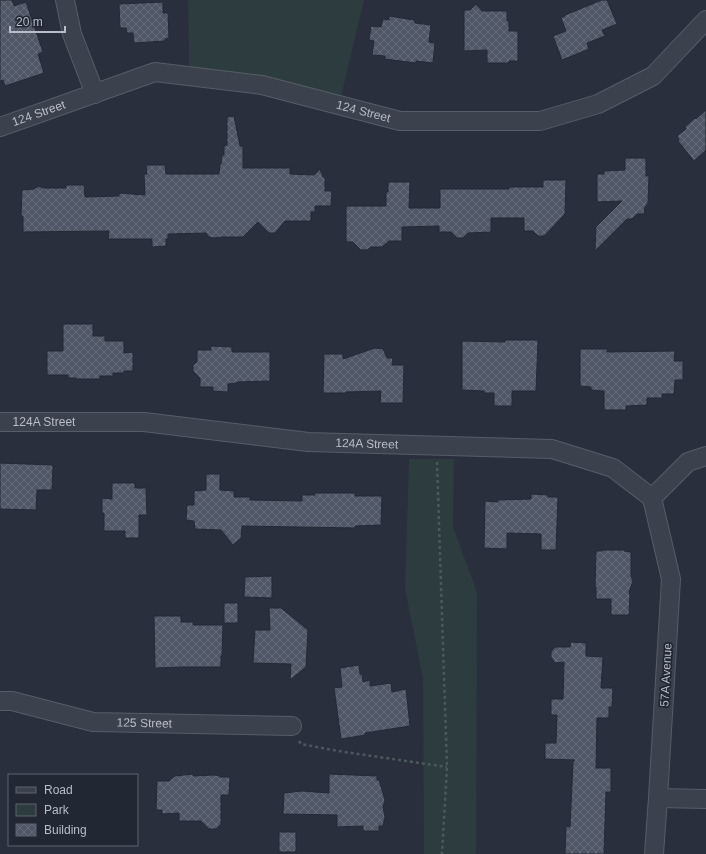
<svg xmlns="http://www.w3.org/2000/svg" width="706" height="854" viewBox="0 0 706 854" font-family="Helvetica,sans-serif">
	<defs>
		<pattern id="building-cross-hatch" width="8" height="8" patternUnits="userSpaceOnUse"><rect width="8" height="8" fill="#4f5665"/><path d="M0 0l8 8M0 8l8-8" fill="none" stroke="#666c7a"/></pattern>
	</defs>
	<rect width="100%" height="100%" fill="#292f3d"/>
	<path fill="#2c3c3f" d="M 188,0 L 364,0 L 341,97 L 189,68 Z
		M 409,459 L 454,459 L 453,527 L 477,592 L 476,854 L 424,854 L 423,678 L 405,589 Z"/>
	<path fill="url(#building-cross-hatch)" stroke="#232935" d="M 0,0 L 12,0 L 14,6 L 26,2 L 43,52 L 38,54 L 44,73 L 5,86 L 3,80 L 0,81 Z
		M 602,0 L 607,0 L 617,24 L 602,30 L 605,36 L 587,43 L 589,49 L 562,60 L 553,36 L 566,31 L 561,18 L 565,16 L 565,15 Z
		M 163,2 L 163,13 L 168,13 L 169,38 L 165,39 L 165,41 L 134,43 L 133,33 L 127,33 L 126,28 L 120,28 L 119,4 Z
		M 476,4 L 482,11 L 507,11 L 507,21 L 509,21 L 509,31 L 518,31 L 518,61 L 509,61 L 509,63 L 487,63 L 487,50 L 464,51 L 464,10 L 470,10 Z
		M 389,16 L 414,20 L 415,23 L 431,25 L 429,42 L 435,43 L 433,63 L 416,61 L 416,63 L 385,59 L 385,56 L 372,55 L 374,41 L 369,40 L 371,26 L 381,27 L 383,19 L 389,20 Z
		M 706,110 L 706,150 L 694,161 L 678,141 L 679,139 L 677,136 L 686,129 L 685,127 L 695,118 L 696,119 Z
		M 234,116 L 240,146 L 243,146 L 243,168 L 290,168 L 290,174 L 314,175 L 320,169 L 323,177 L 325,177 L 325,191 L 332,191 L 331,206 L 315,206 L 315,212 L 311,212 L 311,221 L 285,221 L 275,233 L 269,233 L 258,222 L 243,237 L 222,237 L 214,238 L 209,237 L 206,233 L 168,234 L 168,239 L 166,239 L 166,246 L 152,247 L 152,239 L 108,239 L 109,231 L 23,232 L 23,216 L 21,216 L 22,190 L 34,189 L 39,186 L 43,188 L 66,188 L 66,185 L 84,185 L 85,197 L 119,196 L 119,193 L 145,195 L 144,174 L 147,174 L 146,165 L 165,165 L 166,174 L 219,174 L 220,164 L 221,164 L 222,155 L 224,155 L 224,146 L 227,145 L 227,117 Z
		M 625,158 L 646,158 L 646,176 L 649,176 L 648,203 L 645,207 L 644,214 L 637,214 L 632,219 L 627,219 L 595,251 L 596,227 L 622,201 L 597,202 L 597,174 L 604,174 L 604,171 L 625,170 Z
		M 543,180 L 566,180 L 565,214 L 544,236 L 538,236 L 533,231 L 524,231 L 524,218 L 491,218 L 491,232 L 468,233 L 463,238 L 457,238 L 451,232 L 439,232 L 439,226 L 402,227 L 402,241 L 389,241 L 382,247 L 371,247 L 367,250 L 361,250 L 353,242 L 346,242 L 346,206 L 386,206 L 386,192 L 388,192 L 388,182 L 410,182 L 409,208 L 440,208 L 440,189 L 509,189 L 509,187 L 543,187 Z
		M 63,324 L 93,324 L 93,336 L 105,336 L 105,341 L 124,341 L 124,353 L 133,352 L 133,371 L 124,371 L 124,373 L 113,373 L 113,376 L 100,376 L 100,379 L 76,379 L 76,378 L 68,378 L 68,375 L 47,375 L 47,351 L 63,351 Z
		M 505,340 L 538,340 L 536,391 L 512,391 L 512,406 L 494,406 L 494,393 L 484,393 L 484,391 L 462,390 L 462,341 L 505,342 Z
		M 211,346 L 232,347 L 232,352 L 270,352 L 270,381 L 237,382 L 237,383 L 228,384 L 228,392 L 213,391 L 213,387 L 200,387 L 200,378 L 193,371 L 193,365 L 197,362 L 197,350 L 211,350 Z
		M 375,348 L 383,349 L 387,358 L 393,358 L 392,365 L 404,365 L 403,403 L 380,403 L 381,391 L 346,392 L 346,393 L 323,393 L 324,354 L 343,354 L 343,359 Z
		M 580,349 L 607,349 L 607,352 L 675,351 L 674,361 L 683,361 L 683,380 L 675,380 L 674,394 L 662,394 L 662,398 L 647,398 L 647,405 L 626,406 L 626,410 L 604,410 L 604,391 L 591,390 L 591,387 L 580,386 Z
		M 0,463 L 53,465 L 52,490 L 37,490 L 36,510 L 0,509 Z
		M 206,474 L 220,474 L 220,490 L 234,491 L 234,497 L 250,497 L 250,500 L 302,501 L 302,495 L 315,495 L 314,493 L 355,493 L 355,496 L 382,496 L 381,525 L 355,526 L 355,528 L 242,526 L 241,538 L 233,545 L 221,530 L 195,529 L 194,521 L 186,520 L 187,505 L 194,505 L 194,491 L 206,490 Z
		M 112,483 L 135,483 L 135,488 L 146,488 L 147,515 L 139,515 L 139,538 L 125,538 L 125,531 L 104,531 L 104,513 L 102,513 L 102,498 L 112,499 Z
		M 531,494 L 548,495 L 548,497 L 558,497 L 556,550 L 541,550 L 541,534 L 507,533 L 507,549 L 484,548 L 485,501 L 498,502 L 498,500 L 531,499 Z
		M 602,550 L 624,550 L 624,551 L 631,552 L 631,576 L 633,581 L 629,592 L 630,595 L 629,615 L 611,615 L 611,599 L 596,599 L 596,587 L 595,587 L 596,551 L 602,551 Z
		M 272,576 L 272,598 L 244,597 L 245,577 Z
		M 224,603 L 238,603 L 238,623 L 224,623 Z
		M 269,608 L 281,608 L 308,630 L 306,667 L 290,680 L 291,664 L 253,663 L 255,630 L 270,630 Z
		M 154,616 L 181,616 L 181,622 L 193,622 L 193,625 L 223,625 L 222,656 L 221,656 L 221,667 L 182,667 L 155,668 Z
		M 571,642 L 586,643 L 586,656 L 603,657 L 601,688 L 613,688 L 612,707 L 609,707 L 609,718 L 597,718 L 596,768 L 611,768 L 611,792 L 606,792 L 604,854 L 565,854 L 566,826 L 570,827 L 573,762 L 575,760 L 545,759 L 545,743 L 556,743 L 557,715 L 551,715 L 551,699 L 563,699 L 564,662 L 555,663 L 551,657 L 551,652 L 555,647 L 570,647 Z
		M 359,665 L 360,674 L 362,674 L 363,682 L 370,680 L 370,686 L 391,683 L 392,692 L 406,689 L 410,726 L 365,733 L 365,735 L 341,739 L 334,688 L 342,687 L 340,668 Z
		M 193,774 L 193,776 L 214,775 L 220,776 L 220,777 L 230,777 L 229,795 L 221,795 L 221,824 L 216,829 L 209,829 L 201,821 L 179,821 L 179,813 L 162,814 L 162,810 L 156,810 L 157,781 L 169,781 L 175,776 Z
		M 329,774 L 377,776 L 377,780 L 379,780 L 385,800 L 383,807 L 385,817 L 383,826 L 379,826 L 379,831 L 363,831 L 363,826 L 337,827 L 337,815 L 283,814 L 284,793 L 302,791 L 329,793 Z
		M 279,832 L 296,832 L 296,852 L 279,852 Z"/>
	<g fill="none" stroke-linecap="round" stroke-linejoin="round">
		<g stroke="#575d68" stroke-width="20">
			<g id="minor">
				<path d="M 65,0 L 72,34 L 95,94"/>
				<path id="s1" d="M 0,127 L 155,72 L 262,85 L 400,121 L 540,121 L 598,104 L 653,76 L 706,20"/>
				<path id="s2" d="M 0,422 L 144,422 L 308,442 L 552,449 L 613,468 L 652,498 L 688,462 L 706,456"/>
				<path d="M 652,498 L 671,579 L 658,798 L 654,854"/>
				<path id="s3" d="M 0,701 L 12,701 L 93,722 L 292,726"/>
				<path d="M 658,798 L 706,799"/>
			</g>
		</g>
		<path stroke="#4b595d" stroke-width="2.5" stroke-dasharray="3 3" stroke-linecap="butt" d="M 437,462 L 447,767 L 442,854
			M 299,741 L 301,744 L 338,751 L 447,767"/>
		<use href="#minor" stroke="#3c424d" stroke-width="18"/>
	</g>
	<g text-anchor="middle" dominant-baseline="central" stroke-width="3.5" stroke-linejoin="round" paint-order="stroke">
		<g font-size="12" fill="#b9bdc8" stroke="#212733">
			<text stroke="none"><textPath href="#s1" startOffset="377">124 Street</textPath></text>
			<text stroke="none"><textPath href="#s1" startOffset="41">124 Street</textPath></text>
			<text stroke="none"><textPath href="#s2" startOffset="44">124A Street</textPath></text>
			<text stroke="none"><textPath href="#s2" startOffset="368">124A Street</textPath></text>
			<text transform="translate(666 675) rotate(-87)">57A Avenue</text>
			<text stroke="none"><textPath href="#s3" startOffset="147">125 Street</textPath></text>
		</g>
	</g>
	<rect x="8" y="774" width="130" height="72" fill="#212733" stroke="#5e636f"/>
	<rect x="16" y="787" width="20" height="6" fill="#3c424d" stroke="#5e636f"/>
	<text x="44" y="794" font-size="12" fill="#b9bdc8">Road</text>
	<rect x="16" y="804" width="20" height="12" fill="#2c3c3f" stroke="#5e636f"/>
	<text x="44" y="814" font-size="12" fill="#b9bdc8">Park</text>
	<rect x="16" y="824" width="20" height="12" fill="url(#building-cross-hatch)" stroke="#5e636f"/>
	<text x="44" y="834" font-size="12" fill="#b9bdc8">Building</text>
	<path d="M10 26v6h55v-6" fill="none" stroke="#b9bdc8" stroke-width="2"/>
	<text x="16" y="26" font-size="12" fill="#b9bdc8" stroke="#212733" stroke-width="3" paint-order="stroke">20 m</text>
</svg>
